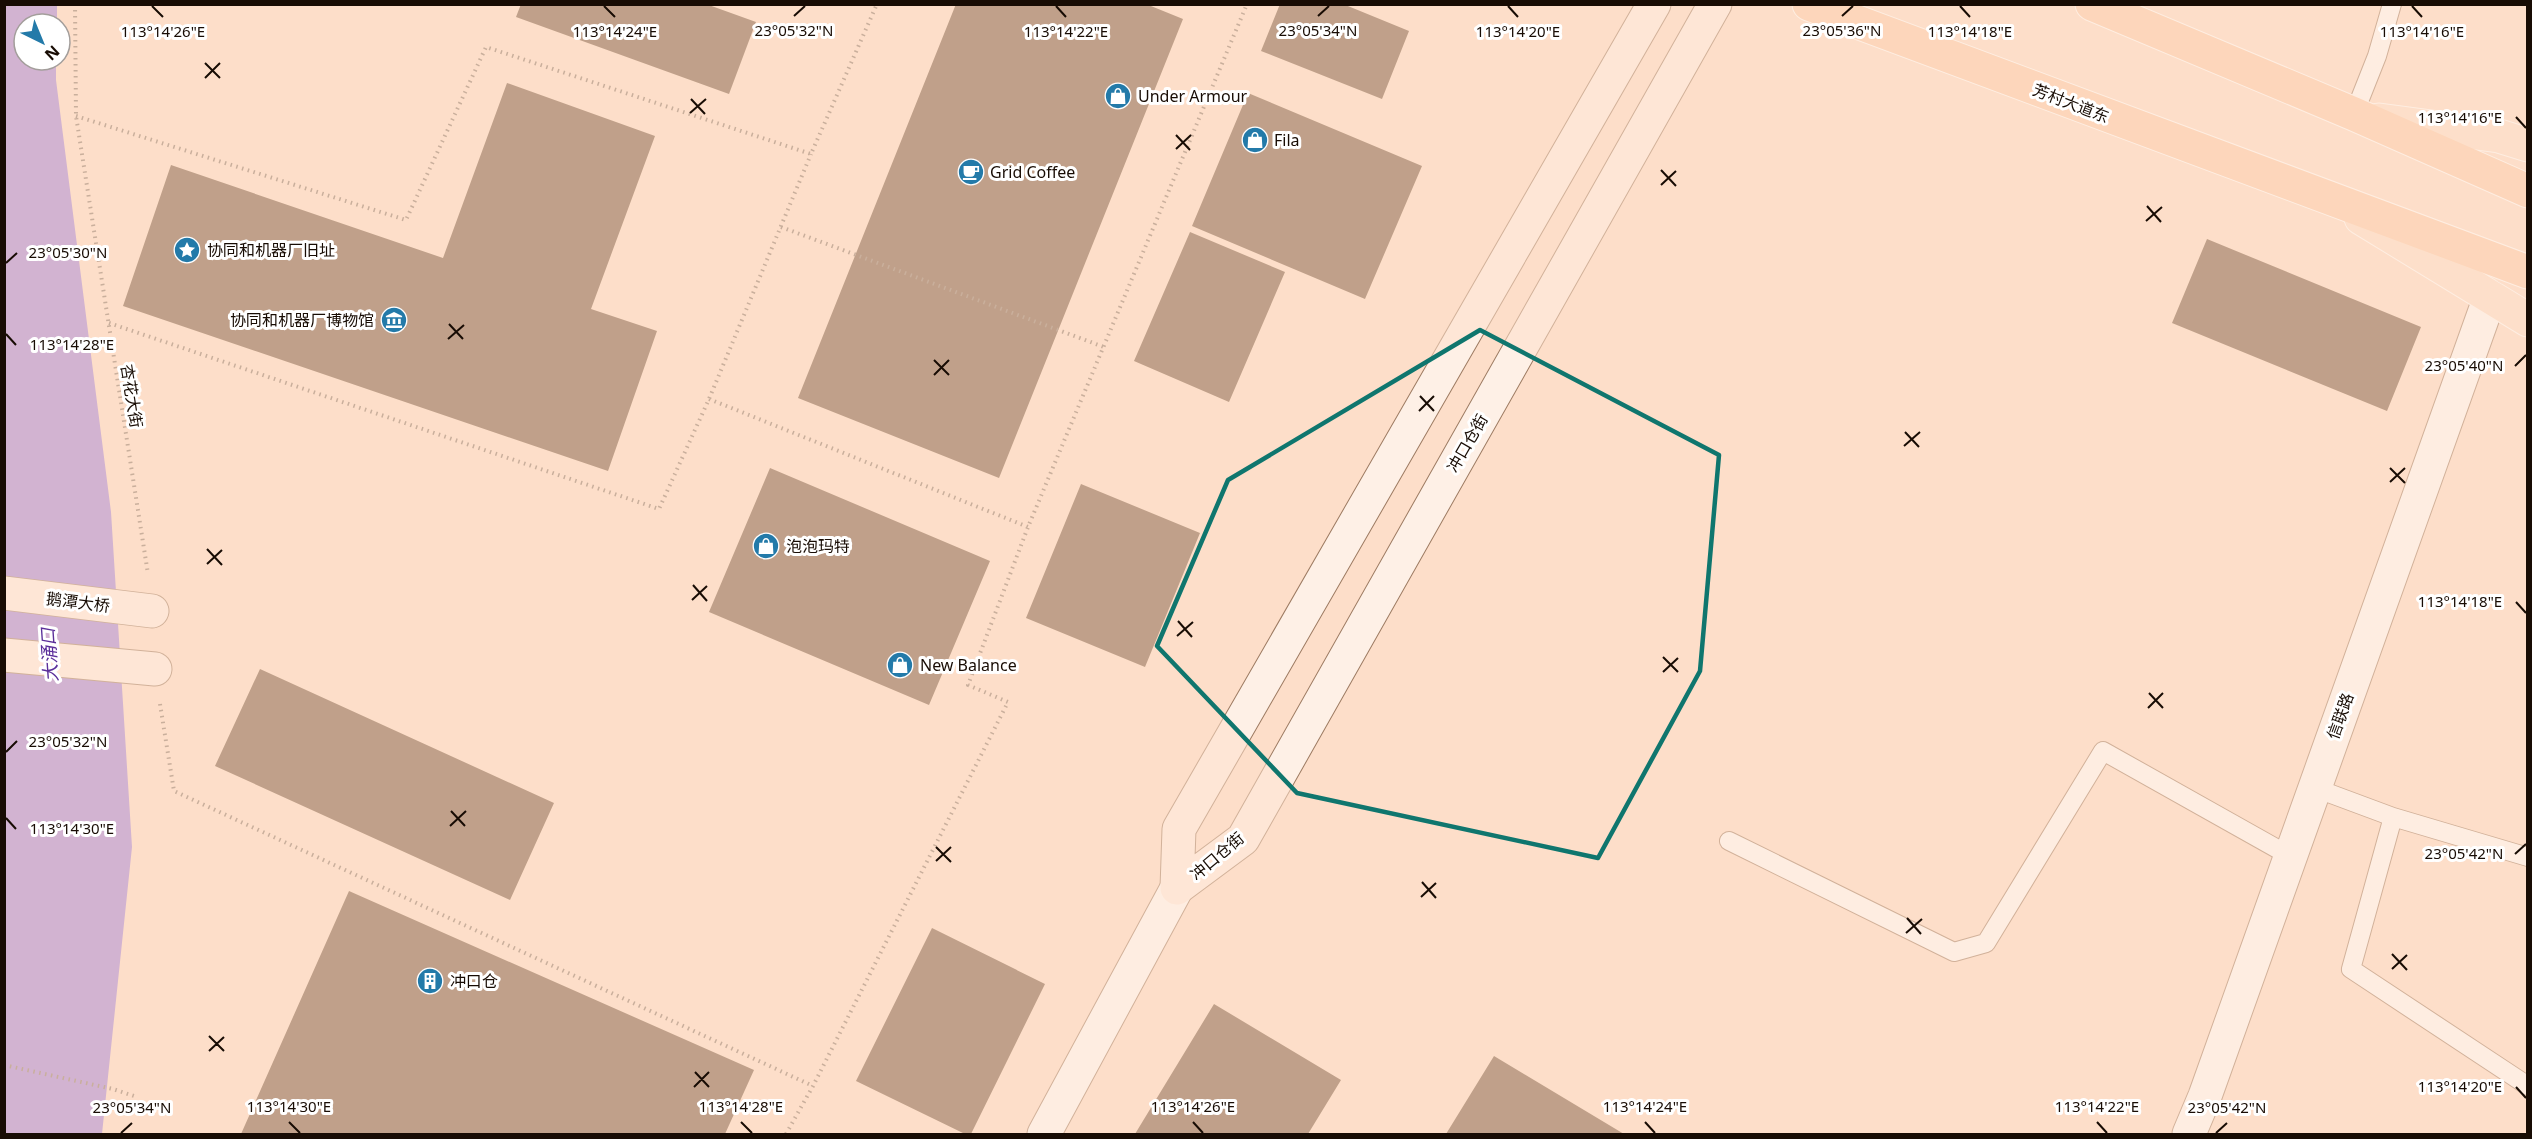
<svg xmlns="http://www.w3.org/2000/svg" width="2532" height="1139" viewBox="0 0 2532 1139" font-family="'Noto Sans','Noto Sans SC',sans-serif">
	<rect width="100%" height="100%" fill="#fddec9"/>
	<path fill="#9d7fdb" d="M 57,4 L 57,24 L 24,24 L 24,60 L 56,60 L 56,80 L 111,512 L 132,847 L 102,1134 L 5,1134 L 4,5 Z"/>
	<path fill="#76563e" d="M 521,4 L 706,4 L 756,22 L 729,94 L 516,17 Z
		M 956,4 L 1146,4 L 1183,19 L 999,478 L 798,398 Z
		M 1280,4 L 1343,4 L 1409,31 L 1382,99 L 1261,51 Z
		M 507,83 L 655,136 L 591,309 L 657,331 L 608,471 L 123,306 L 171,165 L 443,258 Z
		M 1248,93 L 1422,166 L 1365,299 L 1192,226 Z
		M 1190,232 L 1285,272 L 1229,402 L 1134,361 Z
		M 2207,239 L 2421,327 L 2387,411 L 2172,323 Z
		M 770,468 L 990,561 L 929,705 L 709,612 Z
		M 1081,484 L 1200,533 L 1145,667 L 1026,618 Z
		M 260,669 L 554,803 L 510,900 L 215,766 Z
		M 349,891 L 754,1070 L 725,1134 L 241,1134 Z
		M 932,928 L 1045,984 L 971,1134 L 965,1134 L 856,1081 Z
		M 1214,1004 L 1341,1080 L 1308,1134 L 1135,1134 Z
		M 1494,1056 L 1624,1134 L 1446,1134 Z"/>
	<g fill="none" stroke-linecap="round" stroke-linejoin="round">
		<g stroke="#9d7b62" stroke-width="20">
			<path id="lane" d="M 2354,114 L 2377,56 L 2392,4
				M 2315,788 L 2393,817 L 2351,969 L 2528,1086
				M 2393,817 L 2528,857
				M 1729,841 L 1954,952 L 1986,943 L 2103,751 L 2290,856"/>
		</g>
		<g stroke="#9d7b62" stroke-width="35">
			<path id="street" d="M 1044,1134 L 1177,888
				M 2189,1134 L 2205,1096 L 2490,297"/>
		</g>
		<g stroke="#9d7b62" stroke-width="35">
			<path id="secondary" d="M 4,593 L 152,611
				M 4,655 L 155,669
				M 1177,888 L 1243,839 L 1715,4
				M 1177,888 L 1179,829 L 1654,4"/>
		</g>
		<g stroke="#fff" stroke-width="35">
			<path id="primary" d="M 2379,120 L 2499,136 L 2528,145
				M 2361,218 L 2528,320"/>
		</g>
		<g stroke="#fff" stroke-width="35">
			<path id="highway" d="M 1809,4 L 2528,272
				M 2092,4 L 2354,114 L 2528,191"/>
		</g>
		<path stroke="#8b7667" stroke-width="4" stroke-dasharray="1.5 4.5" stroke-linecap="butt" d="M 75,4 L 76,116 L 148,574
			M 76,116 L 406,220 L 486,47 L 811,154 L 877,4
			M 781,227 L 1104,347
			M 109,323 L 659,509 L 709,399 L 811,154
			M 709,399 L 1028,527
			M 160,704 L 174,791 L 813,1086
			M 4,1065 L 113,1089 L 134,1096
			M 786,1134 L 813,1086 L 1008,702 L 968,685 L 1028,527 L 1247,4"/>
		<use href="#lane" stroke="#fff" stroke-width="18"/>
		<use href="#street" stroke="#fff" stroke-width="33"/>
		<use href="#secondary" stroke="#fef0e6" stroke-width="33"/>
		<use href="#primary" stroke="#fde1cc" stroke-width="33"/>
		<use href="#highway" stroke="#fccdaa" stroke-width="33"/>
	</g>
	<path d="M0 0H2532V1139H0ZM 1480,330 L 1719,455 L 1700,671 L 1598,858 L 1297,793 L 1157,646 L 1228,480 Z" fill="#fddec9" fill-opacity=".55" fill-rule="evenodd"/>
	<path fill="none" stroke="#0f766e" stroke-width="4.5" stroke-linejoin="round" d="M 1480,330 L 1719,455 L 1700,671 L 1598,858 L 1297,793 L 1157,646 L 1228,480 Z"/>
	<path fill="none" stroke="#180c04" stroke-width="2" d="M 152,6 L 163,17M 604,6 L 615,17M 1056,6 L 1066,17M 1508,6 L 1518,17M 1960,6 L 1970,17M 2412,6 L 2422,17M 794,16 L 805,6M 1318,16 L 1329,6M 1842,16 L 1853,6M 205,63 L 220,78M 205,78 L 220,63M 691,99 L 705,114M 690,113 L 706,99M 2516,117 L 2526,128M 1176,135 L 1190,150M 1176,149 L 1191,135M 1661,170 L 1676,186M 1661,185 L 1676,171M 2147,206 L 2161,222M 2146,221 L 2162,207M 6,263 L 17,253M 449,324 L 463,339M 6,334 L 16,345M 448,339 L 464,325M 934,360 L 949,375M 2515,366 L 2526,355M 934,375 L 949,360M 1420,396 L 1434,411M 1419,411 L 1434,396M 1905,432 L 1919,447M 1904,446 L 1920,432M 2390,468 L 2405,483M 2390,482 L 2405,468M 207,549 L 222,565M 207,564 L 222,550M 693,585 L 707,601M 692,600 L 707,586M 2516,602 L 2526,613M 1178,621 L 1192,637M 1177,636 L 1193,622M 1663,657 L 1678,672M 1663,672 L 1678,658M 2149,693 L 2163,708M 2148,708 L 2163,693M 6,752 L 17,741M 451,811 L 465,826M 6,818 L 16,829M 450,826 L 466,811M 936,847 L 951,862M 2515,854 L 2526,844M 936,861 L 951,847M 1422,882 L 1436,898M 1421,897 L 1436,883M 1907,918 L 1921,934M 1906,933 L 1922,919M 2392,954 L 2407,970M 2392,969 L 2407,955M 209,1036 L 224,1051M 209,1051 L 224,1037M 695,1072 L 709,1087M 694,1087 L 709,1072M 2516,1087 L 2526,1098M 289,1122 L 300,1133M 741,1122 L 752,1133M 1193,1122 L 1203,1133M 1645,1122 L 1655,1133M 2097,1122 L 2107,1133M 121,1133 L 132,1123M 2216,1133 L 2227,1123"/>
	<defs>
		<g id="shop-disc" transform="scale(1.35)"><circle r="9.5" fill="#237aa9" stroke="#fff"/><path d="M-5-2.5h2.3a2.7 3.5 0 0 1 5.4 0H5L5.5 6h-11ZM-1.5-2.5h3a1.5 2.3 0 0 0-3 0Z" fill="#fff"/></g>
		<g id="cafe-disc" transform="scale(1.35)"><circle r="9.5" fill="#237aa9" stroke="#fff"/><path d="M-5.5-4.5H6V0H3Q3 3.5 0 3.5H-2.5Q-5.5 3.5-5.5 0ZM3-3.2v2h1.7v-2ZM-6 4.5H4V6H-6Z" fill="#fff"/></g>
		<g id="sight-disc" transform="scale(1.35)"><circle r="9.5" fill="#237aa9" stroke="#fff"/><path d="M0-6L1.8-2.2L6-1.7L2.9 1.2L3.7 5.4L0 3.3L-3.7 5.4L-2.9 1.2L-6-1.7L-1.8-2.2Z" fill="#fff"/></g>
		<g id="museum-disc" transform="scale(1.35)"><circle r="9.5" fill="#237aa9" stroke="#fff"/><path d="M0-6L6-3V-2H-6V-3ZM-5-1h2V3h-2ZM-1-1h2V3h-2ZM3-1h2V3H3ZM-6 4H6V6H-6Z" fill="#fff"/></g>
		<g id="building-disc" transform="scale(1.35)"><circle r="9.5" fill="#237aa9" stroke="#fff"/><path d="M-4-6H4V6H1V3H-1V6H-4ZM-2.5-4.3h1.7v1.8h-1.7ZM.8-4.3h1.7v1.8H.8ZM-2.5-1h1.7V.8h-1.7ZM.8-1h1.7V.8H.8Z" fill="#fff"/></g>
	</defs>
	<g fill-rule="evenodd">
		<use href="#shop-disc" x="1118" y="96"/>
		<use href="#shop-disc" x="1255" y="140"/>
		<use href="#cafe-disc" x="971" y="172"/>
		<use href="#sight-disc" x="187" y="250"/>
		<use href="#museum-disc" x="394" y="320"/>
		<use href="#shop-disc" x="766" y="546"/>
		<use href="#shop-disc" x="900" y="665"/>
		<use href="#building-disc" x="430" y="981"/>
	</g>
	<g text-anchor="middle" dominant-baseline="central" stroke-width="6" stroke-linejoin="round" paint-order="stroke">
		<g font-size="16" fill="#180c04" stroke="#fff" text-anchor="start">
			<text x="1138" y="96">Under Armour</text>
			<text x="1274" y="140">Fila</text>
			<text x="990" y="172">Grid Coffee</text>
			<text x="207" y="250">协同和机器厂旧址</text>
			<text x="374" y="320" text-anchor="end">协同和机器厂博物馆</text>
			<text x="786" y="546">泡泡玛特</text>
			<text x="920" y="665">New Balance</text>
			<text x="450" y="981">冲口仓</text>
		</g>
		<g font-size="16" fill="#180c04" stroke="#fff">
			<text transform="translate(2071 103) rotate(21)">芳村大道东</text>
			<text transform="translate(132 396) rotate(81)">杏花大街</text>
			<text transform="translate(1467 443) rotate(-60)">冲口仓街</text>
			<text transform="translate(78 602) rotate(7)">鹅潭大桥</text>
			<text transform="translate(2340 716) rotate(-70)">信联路</text>
			<text transform="translate(1217 856) rotate(-40)">冲口仓街</text>
		</g>
		<g font-size="18" font-style="italic" fill="#5b2f9a" stroke="#fff">
			<text transform="translate(49 655) rotate(-94)">大涌口</text>
		</g>
	</g>
	<g font-size="15" text-anchor="middle" fill="#180c04" stroke="#fff" stroke-width="6" stroke-linejoin="round" paint-order="stroke">
		<text x="794" y="36">23°05'32"N</text>
		<text x="1318" y="36">23°05'34"N</text>
		<text x="1842" y="36">23°05'36"N</text>
		<text x="163" y="37">113°14'26"E</text>
		<text x="615" y="37">113°14'24"E</text>
		<text x="1066" y="37">113°14'22"E</text>
		<text x="1518" y="37">113°14'20"E</text>
		<text x="1970" y="37">113°14'18"E</text>
		<text x="2422" y="37">113°14'16"E</text>
		<text x="2460" y="123">113°14'16"E</text>
		<text x="68" y="258">23°05'30"N</text>
		<text x="72" y="350">113°14'28"E</text>
		<text x="2464" y="371">23°05'40"N</text>
		<text x="2460" y="607">113°14'18"E</text>
		<text x="68" y="747">23°05'32"N</text>
		<text x="72" y="834">113°14'30"E</text>
		<text x="2464" y="859">23°05'42"N</text>
		<text x="2460" y="1092">113°14'20"E</text>
		<text x="289" y="1112">113°14'30"E</text>
		<text x="741" y="1112">113°14'28"E</text>
		<text x="1193" y="1112">113°14'26"E</text>
		<text x="1645" y="1112">113°14'24"E</text>
		<text x="2097" y="1112">113°14'22"E</text>
		<text x="132" y="1113">23°05'34"N</text>
		<text x="2227" y="1113">23°05'42"N</text>
	</g>
	<rect width="2532" height="1139" fill="none" stroke="#180c04" stroke-width="12"/>
	<g transform="translate(42 42) rotate(137)"><circle r="28" fill="#ffffff" stroke="#a39e9b" stroke-width="1.5"/>
	<path d="M0-4.5L10 22L0 15L-10 22Z" fill="#237aa9"/>
	<text y="-9" font-size="16" font-weight="bold" text-anchor="middle" fill="#180c04">N</text>
	</g>
</svg>
